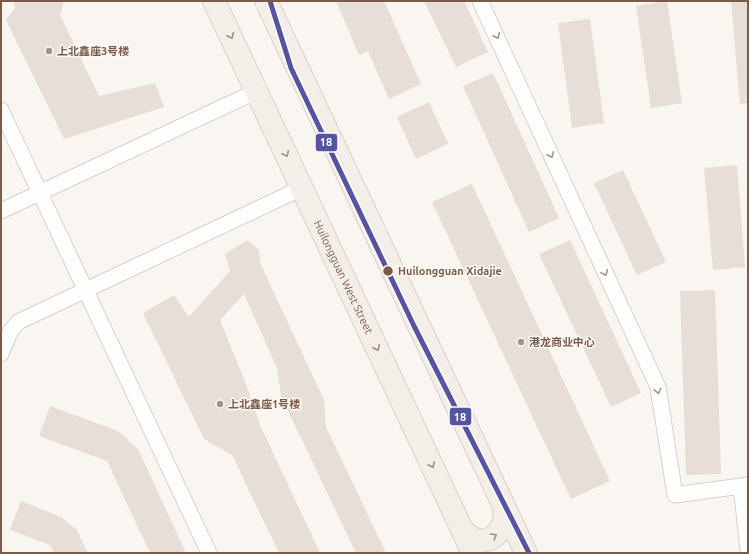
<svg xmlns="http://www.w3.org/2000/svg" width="749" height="554" viewBox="0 0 749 554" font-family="Ubuntu,'Noto Sans SC',sans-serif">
	<rect width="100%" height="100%" fill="#f9f5f0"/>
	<path fill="#e6ded7" d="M 13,1 L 64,1 L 60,15 L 99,96 L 155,83 L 164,107 L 64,139 L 6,20 L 15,7 Z
		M 336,1 L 384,1 L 421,84 L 389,99 L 368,51 L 359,55 Z
		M 424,1 L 464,1 L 488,52 L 456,67 Z
		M 667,1 L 682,103 L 651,108 L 636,6 Z
		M 731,1 L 748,1 L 748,103 L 740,104 Z
		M 590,19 L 604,123 L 572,128 L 558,23 Z
		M 493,73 L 559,218 L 529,232 L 463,86 Z
		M 429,102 L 448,144 L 416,159 L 397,117 Z
		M 737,165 L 745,267 L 713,270 L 704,168 Z
		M 623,170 L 666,262 L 637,275 L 594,183 Z
		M 472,184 L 610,481 L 571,499 L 432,202 Z
		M 248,240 L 259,250 L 260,263 L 324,400 L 326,427 L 386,553 L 356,553 L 281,396 L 277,368 L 244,294 L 220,320 L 246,384 L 260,425 L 320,553 L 279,553 L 232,455 L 204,439 L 143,313 L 174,295 L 189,317 L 230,271 L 225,254 Z
		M 570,240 L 641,393 L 611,407 L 539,254 Z
		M 715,290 L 721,474 L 686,475 L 680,291 Z
		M 50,406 L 118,431 L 138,449 L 186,553 L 150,553 L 107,461 L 39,436 Z
		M 21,501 L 61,517 L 77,530 L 88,553 L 54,553 L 50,545 L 10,530 Z"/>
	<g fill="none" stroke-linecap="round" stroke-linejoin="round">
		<g stroke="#d7d1cb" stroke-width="17">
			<path id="minor" d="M 480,1 L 658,387 L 675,495 L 741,486
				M 1,110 L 209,553
				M 1,211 L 257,91
				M 1,354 L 10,332 L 18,322 L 302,188
				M 748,485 L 741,486 L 748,549"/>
		</g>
		<g stroke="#dad1cc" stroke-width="24">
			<g id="primary">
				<path id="s1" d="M 214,1 L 473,553"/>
				<path d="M 266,1 L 526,553"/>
				<path d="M 462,529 C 482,554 511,534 503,504"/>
			</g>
		</g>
		<use href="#minor" stroke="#fefefd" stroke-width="15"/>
		<use href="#primary" stroke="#f3eee8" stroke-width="22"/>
		<g stroke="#fffaf3" stroke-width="8">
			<path id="metro-1" d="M 270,1 L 291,68 L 414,326 L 529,553"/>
		</g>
		<use href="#metro-1" stroke="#5554a2" stroke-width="5"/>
	</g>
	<defs><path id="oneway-chevron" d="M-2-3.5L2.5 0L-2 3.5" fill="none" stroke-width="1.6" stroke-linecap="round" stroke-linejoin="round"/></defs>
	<g stroke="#a48f83">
		<use href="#oneway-chevron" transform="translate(231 36) rotate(65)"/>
		<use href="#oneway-chevron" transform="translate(286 154) rotate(65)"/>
		<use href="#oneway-chevron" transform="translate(377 348) rotate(65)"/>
		<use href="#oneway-chevron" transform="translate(432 465) rotate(65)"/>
		<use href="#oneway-chevron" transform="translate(494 536) rotate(-31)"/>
	</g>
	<g stroke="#a8958b">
		<use href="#oneway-chevron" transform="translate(497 36) rotate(65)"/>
		<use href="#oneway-chevron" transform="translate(551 155) rotate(65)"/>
		<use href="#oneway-chevron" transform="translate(605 273) rotate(65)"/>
		<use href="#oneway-chevron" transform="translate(658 391) rotate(77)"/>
	</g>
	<g fill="#a69286" stroke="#fffaf3" stroke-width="1.5">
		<circle cx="49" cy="51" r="4"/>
		<circle cx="521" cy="342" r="4"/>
		<circle cx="220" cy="404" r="4"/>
	</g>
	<circle fill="#7a5c4d" stroke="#fffaf3" stroke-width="1.5" cx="388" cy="271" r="5.5"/>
	<g text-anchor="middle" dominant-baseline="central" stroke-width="3" stroke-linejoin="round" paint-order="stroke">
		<g font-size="11" font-weight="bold" fill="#7a5c4d" stroke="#fffaf3" text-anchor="start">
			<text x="57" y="51">上北鑫座3号楼</text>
			<text x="529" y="342">港龙商业中心</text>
			<text x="228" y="404">上北鑫座1号楼</text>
		</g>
		<g font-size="11" font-weight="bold" fill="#7a5c4d" stroke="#fffaf3" text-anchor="start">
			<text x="398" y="271">Huilongguan Xidajie</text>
		</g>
		<g font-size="11" fill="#7a5c4d" stroke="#fffaf3">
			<text stroke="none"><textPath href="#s1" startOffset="305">Huilongguan West Street</textPath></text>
		</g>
	</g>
	<g stroke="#fffaf3" stroke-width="1.5">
		<rect x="315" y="133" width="23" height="19" rx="4" fill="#5554a2"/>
		<rect x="449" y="407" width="23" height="19" rx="4" fill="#5554a2"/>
	</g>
	<g font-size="11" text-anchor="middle" font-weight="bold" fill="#fff">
		<text x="326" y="146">18</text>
		<text x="460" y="421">18</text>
	</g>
	<rect width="749" height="554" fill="none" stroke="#7a5c4d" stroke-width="4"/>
</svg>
